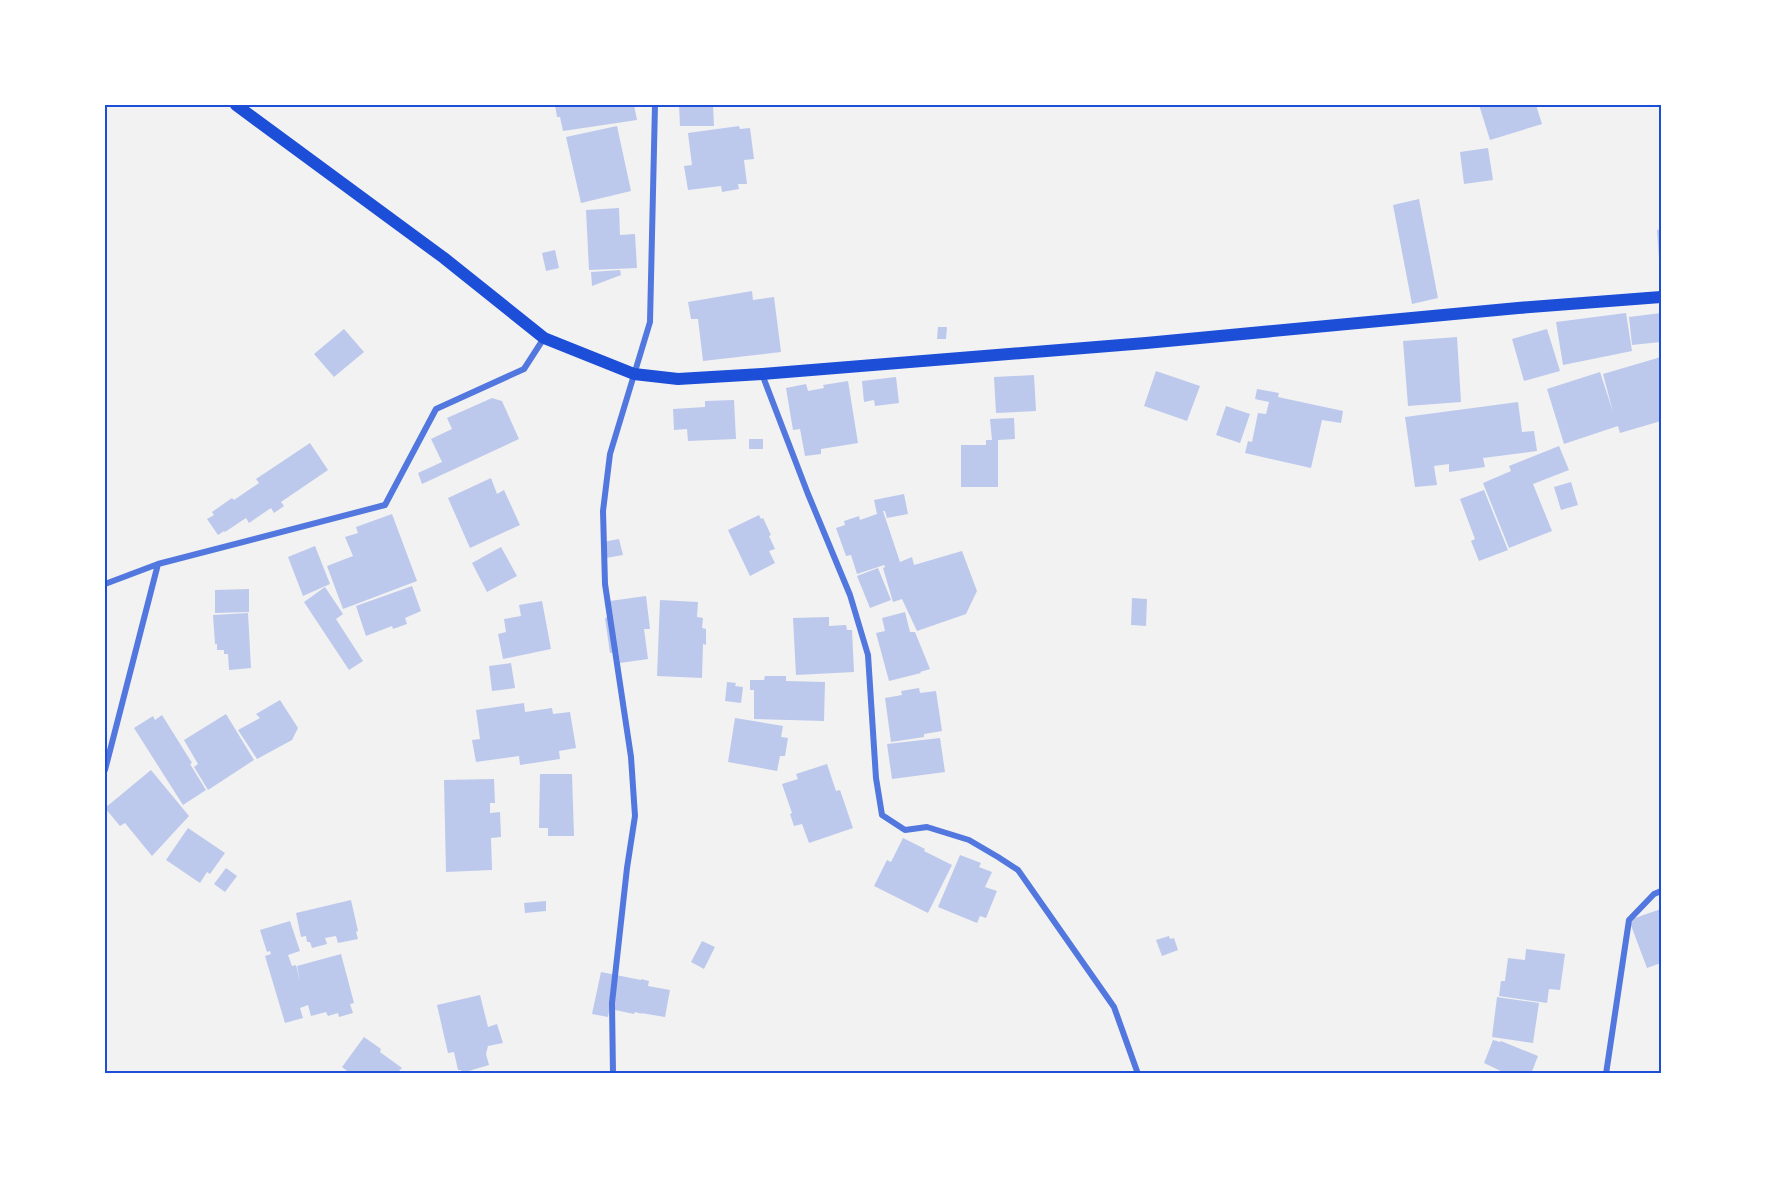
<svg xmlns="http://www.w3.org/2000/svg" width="1766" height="1179" viewBox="0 0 1766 1179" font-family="Roboto,sans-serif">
	<rect width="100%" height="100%" fill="#f2f2f2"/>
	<path fill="#bdc9ec" d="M 555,105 L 634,105 L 637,120 L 563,131 L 560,117 L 557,117 Z
		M 679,105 L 713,105 L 714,126 L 680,126 Z
		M 1479,105 L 1536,105 L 1542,124 L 1490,140 Z
		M 617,126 L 631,191 L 581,203 L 566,137 Z
		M 739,126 L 740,129 L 750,128 L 754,159 L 744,160 L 747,184 L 738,184 L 739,189 L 722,192 L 721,186 L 688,190 L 684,166 L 692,165 L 688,133 Z
		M 1488,148 L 1493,180 L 1464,184 L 1460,152 Z
		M 1419,199 L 1438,298 L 1412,304 L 1393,205 Z
		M 619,208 L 620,235 L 635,234 L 637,268 L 589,270 L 586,210 Z
		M 1661,229 L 1661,259 L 1659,259 L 1657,230 Z
		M 555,250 L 559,268 L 546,271 L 542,253 Z
		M 620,270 L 621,275 L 592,286 L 591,272 Z
		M 752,291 L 753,300 L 774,297 L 781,352 L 703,361 L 698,319 L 691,319 L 688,302 Z
		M 1626,313 L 1632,351 L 1563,365 L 1556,322 Z
		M 1661,313 L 1661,342 L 1632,345 L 1629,317 Z
		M 938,327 L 947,327 L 946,339 L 937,339 Z
		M 344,329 L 364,352 L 334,377 L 314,354 Z
		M 1547,329 L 1560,371 L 1524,381 L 1512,339 Z
		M 1457,337 L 1461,402 L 1408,406 L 1403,341 Z
		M 1661,357 L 1661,421 L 1620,433 L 1618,426 L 1564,444 L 1547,389 L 1600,372 L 1613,412 L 1603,374 Z
		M 1156,371 L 1200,386 L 1187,421 L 1144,406 Z
		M 1034,375 L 1036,411 L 996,413 L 994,377 Z
		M 896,377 L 899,403 L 875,406 L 874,400 L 864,402 L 862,381 Z
		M 848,381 L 858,443 L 821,449 L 821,454 L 805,456 L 800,429 L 793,430 L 786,388 L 806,384 L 808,391 L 824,388 L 823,385 Z
		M 1257,389 L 1279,393 L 1278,397 L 1343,411 L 1341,423 L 1322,420 L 1311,468 L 1245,453 L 1248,441 L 1252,442 L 1258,413 L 1266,414 L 1269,402 L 1255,399 Z
		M 492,398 L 502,401 L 519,439 L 422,484 L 418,473 L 442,462 L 431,439 L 452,429 L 447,418 Z
		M 734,400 L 736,439 L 688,441 L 687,429 L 674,430 L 673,409 L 705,407 L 705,401 Z
		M 1518,402 L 1522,432 L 1534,431 L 1537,451 L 1483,458 L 1485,467 L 1449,472 L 1449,464 L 1434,466 L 1437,485 L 1415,487 L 1405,417 Z
		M 1226,406 L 1250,414 L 1240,443 L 1216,435 Z
		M 1014,418 L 1015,439 L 998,440 L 998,487 L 961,487 L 961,445 L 986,445 L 986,440 L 992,440 L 990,419 Z
		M 749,439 L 763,439 L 763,449 L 749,449 Z
		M 310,443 L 328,470 L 281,502 L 284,506 L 274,513 L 271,508 L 249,523 L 246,518 L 225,532 L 224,531 L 218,535 L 207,519 L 214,515 L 212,512 L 232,498 L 234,500 L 259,483 L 256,479 Z
		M 1559,446 L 1569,470 L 1533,484 L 1552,531 L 1509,548 L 1483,483 L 1511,471 L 1509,466 Z
		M 491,478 L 497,494 L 504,490 L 520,525 L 470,548 L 448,498 Z
		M 1571,482 L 1578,505 L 1561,510 L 1554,487 Z
		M 1484,490 L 1508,550 L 1479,561 L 1471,541 L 1475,539 L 1460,499 Z
		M 904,494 L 908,514 L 887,518 L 885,511 L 883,511 L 900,562 L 912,557 L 914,565 L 962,551 L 977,591 L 966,614 L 917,631 L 902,599 L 893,602 L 883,568 L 894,563 L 885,567 L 884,565 L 857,574 L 851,555 L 846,556 L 836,528 L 845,525 L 844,521 L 859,516 L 860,520 L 877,514 L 874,500 Z
		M 392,514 L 417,581 L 343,609 L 327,566 L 353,556 L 345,537 L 358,533 L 356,527 Z
		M 759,515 L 761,519 L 763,518 L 771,535 L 769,536 L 775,549 L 769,551 L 775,563 L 750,576 L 728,530 Z
		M 619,539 L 623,555 L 606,558 L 603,542 Z
		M 315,546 L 330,584 L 303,596 L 288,557 Z
		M 501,547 L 517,576 L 487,592 L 472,563 Z
		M 878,568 L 891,600 L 870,608 L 857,576 Z
		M 412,586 L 421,611 L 405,618 L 407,624 L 393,629 L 392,626 L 366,636 L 356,606 Z
		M 325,587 L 343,614 L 336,619 L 363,661 L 349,670 L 304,602 Z
		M 249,589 L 249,612 L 215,613 L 215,590 Z
		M 646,596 L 650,629 L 644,629 L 648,659 L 620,663 L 618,651 L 610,653 L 605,618 L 612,616 L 610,601 Z
		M 1132,598 L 1147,599 L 1146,626 L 1131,625 Z
		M 660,600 L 698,602 L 697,617 L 703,618 L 702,628 L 706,629 L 706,645 L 703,644 L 702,678 L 657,676 Z
		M 542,601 L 551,649 L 503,659 L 498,634 L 506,632 L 504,619 L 521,616 L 519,605 Z
		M 905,612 L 910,632 L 915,632 L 930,669 L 920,672 L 921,673 L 889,681 L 876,633 L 885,631 L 882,618 Z
		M 248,613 L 251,668 L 229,670 L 228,654 L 224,654 L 224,650 L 217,650 L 217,644 L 215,644 L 213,615 Z
		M 829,617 L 829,626 L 846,625 L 847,630 L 852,630 L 854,672 L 796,675 L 793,618 Z
		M 511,663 L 515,688 L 492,691 L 489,666 Z
		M 765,676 L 786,676 L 786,681 L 825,682 L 824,721 L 754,719 L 754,690 L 750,690 L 750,680 L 764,680 Z
		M 727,682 L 736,683 L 735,686 L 743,687 L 741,703 L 725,701 Z
		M 919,688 L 920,693 L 936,691 L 942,731 L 924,734 L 924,737 L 891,742 L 885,698 L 902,695 L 901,691 Z
		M 280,700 L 298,728 L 292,740 L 257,759 L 238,730 L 260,718 L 256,714 Z
		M 524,703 L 525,712 L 552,708 L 553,714 L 570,712 L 576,748 L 559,751 L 560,759 L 520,765 L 519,756 L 476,762 L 472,740 L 480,739 L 476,710 Z
		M 226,714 L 254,760 L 208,790 L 194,767 L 198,764 L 184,740 Z
		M 162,715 L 192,763 L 190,764 L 206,790 L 183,805 L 134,728 L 153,716 L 155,720 Z
		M 735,718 L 783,726 L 781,737 L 788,738 L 785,756 L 780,756 L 777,771 L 728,762 Z
		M 940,738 L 945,772 L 892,779 L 887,744 Z
		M 827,764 L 836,791 L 840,790 L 853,828 L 809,843 L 802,824 L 794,826 L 790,814 L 792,813 L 782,784 L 798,779 L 796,774 Z
		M 151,770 L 189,816 L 152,856 L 125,823 L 120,826 L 105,808 Z
		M 540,774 L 572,774 L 574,836 L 548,836 L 548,828 L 539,828 Z
		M 494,779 L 495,803 L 490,803 L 490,813 L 500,812 L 501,837 L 491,838 L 492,870 L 446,872 L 444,780 Z
		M 188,828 L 225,853 L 210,874 L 207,872 L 200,883 L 166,860 Z
		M 903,838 L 925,849 L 924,851 L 952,865 L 928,913 L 874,886 L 887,860 L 891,862 Z
		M 960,855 L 981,863 L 979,867 L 992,872 L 985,887 L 997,891 L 986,918 L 980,916 L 977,923 L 938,907 Z
		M 226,868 L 237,876 L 225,892 L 214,884 Z
		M 351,900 L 358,931 L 356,932 L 358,939 L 338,943 L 336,936 L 325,938 L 327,944 L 312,948 L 310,942 L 307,942 L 306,936 L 301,937 L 296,913 Z
		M 546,901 L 546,911 L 525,913 L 524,903 Z
		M 1661,909 L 1661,963 L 1647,968 L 1629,920 Z
		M 290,921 L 300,951 L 288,955 L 292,966 L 296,965 L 300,982 L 297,966 L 341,954 L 354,1003 L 350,1004 L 353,1013 L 339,1017 L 338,1013 L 328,1016 L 326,1012 L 311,1016 L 308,1005 L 300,1008 L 303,1018 L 285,1023 L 265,956 L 271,954 L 270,951 L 267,952 L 260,930 Z
		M 1169,936 L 1170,939 L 1174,938 L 1178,950 L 1162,956 L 1156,940 Z
		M 702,941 L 715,947 L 704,969 L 691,962 Z
		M 1526,949 L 1565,954 L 1560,990 L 1549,989 L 1547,1003 L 1499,996 L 1501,981 L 1505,981 L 1508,958 L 1525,960 Z
		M 601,972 L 641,980 L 641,979 L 649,981 L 648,986 L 670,990 L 665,1017 L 641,1013 L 642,1014 L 635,1012 L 634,1014 L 615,1010 L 615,1012 L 609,1011 L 608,1017 L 592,1014 Z
		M 480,995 L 488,1027 L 497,1024 L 503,1043 L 488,1046 L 486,1054 L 489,1065 L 462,1073 L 461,1070 L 458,1070 L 454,1052 L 448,1053 L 437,1005 Z
		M 1497,997 L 1539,1003 L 1533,1043 L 1492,1037 Z
		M 364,1037 L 381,1049 L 380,1052 L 402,1068 L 399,1071 L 402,1074 L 351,1074 L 342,1067 Z
		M 1493,1040 L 1500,1042 L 1501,1041 L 1538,1056 L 1531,1074 L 1507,1074 L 1484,1063 Z"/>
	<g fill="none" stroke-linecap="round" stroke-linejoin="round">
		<path stroke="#5277de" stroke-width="6" d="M 762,374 L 808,494 L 850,595 L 868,655 L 876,778 L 882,815 L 905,830 L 927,827 L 969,840 L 998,857 L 1018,870 L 1114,1007 L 1138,1074
			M 105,584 L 158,564 L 385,505 L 436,409 L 524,369 L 544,338
			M 105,770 L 158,564
			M 613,1074 L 612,1003 L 627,868 L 635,816 L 631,757 L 605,584 L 603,511 L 610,454 L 650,322 L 655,105
			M 1606,1074 L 1629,920 L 1654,894 L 1661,891"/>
		<path stroke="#1d4ed8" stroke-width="12" d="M 236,105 L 444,258 L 544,338 L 634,374 L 678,379 L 762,374 L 1146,343 L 1518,308 L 1661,297"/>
	</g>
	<rect width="1766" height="1179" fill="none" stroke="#ffffff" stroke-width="213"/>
	<rect x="106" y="106" width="1554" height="966" fill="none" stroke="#1d4ed8" stroke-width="2"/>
</svg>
